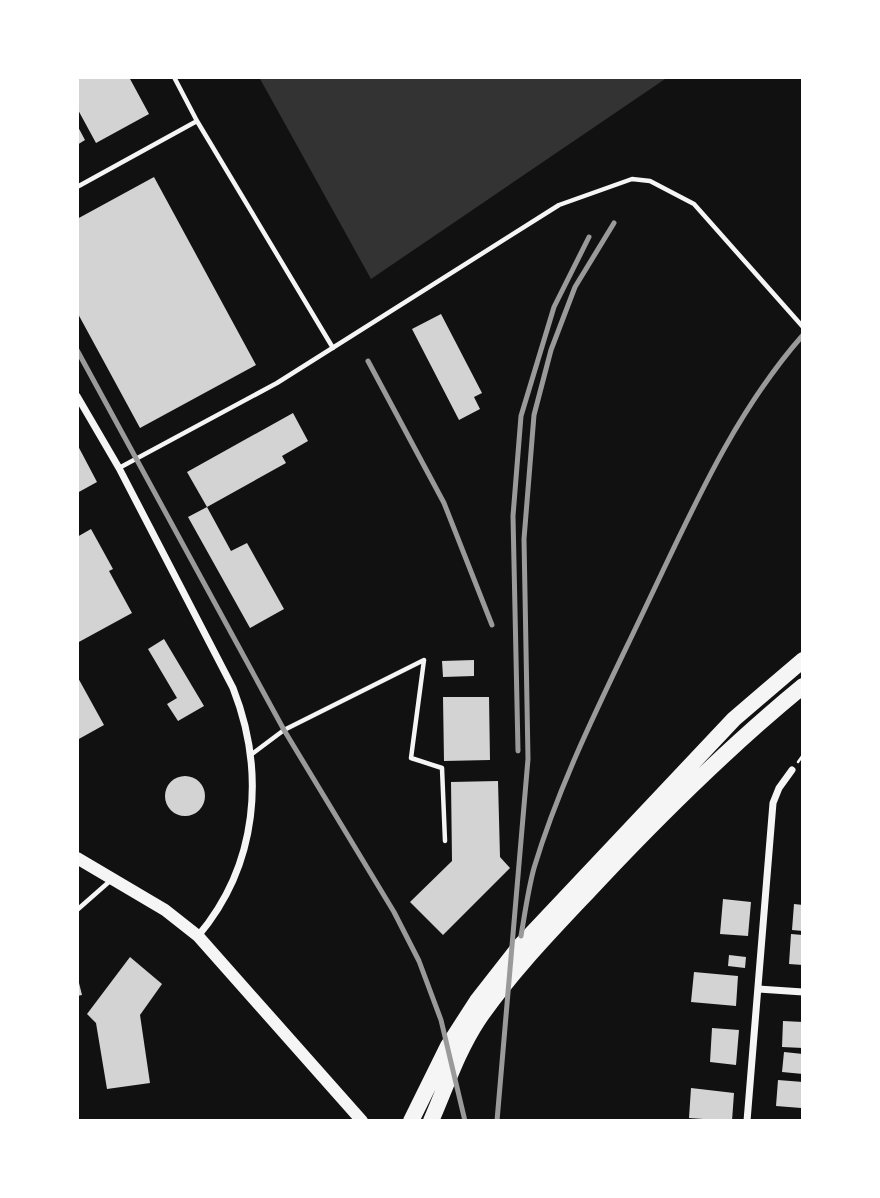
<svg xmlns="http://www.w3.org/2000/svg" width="880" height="1198" viewBox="0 0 880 1198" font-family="Inter,sans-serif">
	<rect width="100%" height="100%" fill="#111"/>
	<path fill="#333" d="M 259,77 L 668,77 L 371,279 Z"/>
	<path fill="#d3d3d3" d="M 77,77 L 129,77 L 149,114 L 96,143 L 77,108 Z
		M 77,125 L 85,140 L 77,145 Z
		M 154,177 L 256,365 L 140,428 L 77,312 L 77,219 Z
		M 441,314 L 482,393 L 474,397 L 480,409 L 459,420 L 412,329 Z
		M 293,413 L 308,441 L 282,456 L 286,463 L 207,507 L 187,472 Z
		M 77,444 L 97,482 L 77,493 Z
		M 207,507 L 231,551 L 247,543 L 284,609 L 250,628 L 188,517 Z
		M 91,529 L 113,569 L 109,571 L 132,613 L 77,643 L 77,537 Z
		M 164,639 L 204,706 L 178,721 L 167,704 L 177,698 L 148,649 Z
		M 474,660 L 474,676 L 443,677 L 442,661 Z
		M 77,676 L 104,725 L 77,740 Z
		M 443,697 L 489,697 L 490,760 L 444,761 Z
		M165 796a20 20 0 1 1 40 0a20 20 0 1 1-40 0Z
		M 498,781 L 500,857 L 510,868 L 443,935 L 410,902 L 452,861 L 451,782 Z
		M 723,899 L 751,902 L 748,936 L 720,934 Z
		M 794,904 L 803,905 L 803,931 L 792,930 Z
		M 791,934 L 803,935 L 803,965 L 789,964 Z
		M 729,955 L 746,957 L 745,968 L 728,966 Z
		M 130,957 L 162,984 L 140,1015 L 150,1083 L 107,1089 L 96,1023 L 87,1014 Z
		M 694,972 L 738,976 L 736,1006 L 691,1002 Z
		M 77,975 L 82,995 L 77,996 Z
		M 783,1021 L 803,1022 L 803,1048 L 782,1047 Z
		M 712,1028 L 739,1030 L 736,1065 L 710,1062 Z
		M 784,1052 L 803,1054 L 803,1074 L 782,1072 Z
		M 778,1080 L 803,1082 L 801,1108 L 776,1106 Z
		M 691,1088 L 734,1093 L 732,1121 L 689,1118 Z"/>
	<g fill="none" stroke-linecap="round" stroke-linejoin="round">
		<path stroke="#f5f5f5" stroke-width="2.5" d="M 798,762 L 803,755"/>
		<path stroke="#f5f5f5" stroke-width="4.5" d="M 174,77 L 197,121 L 333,348
			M 77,187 L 197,121
			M 119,468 L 277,383 L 559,205 L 632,179 L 650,181 L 694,204 L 803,327
			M 424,660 L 411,758 L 442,768 L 445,841
			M 252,754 L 284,730 L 424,660
			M 77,910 L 110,881"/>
		<path stroke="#f5f5f5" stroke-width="7" d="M 77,396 L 119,468 L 233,688 C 266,772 258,865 198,936
			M 759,989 L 803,992
			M 747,1121 L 773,803 L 779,788 L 792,770"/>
		<path stroke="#f5f5f5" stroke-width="12" d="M 77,858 L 165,910 L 198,936 L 362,1121"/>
		<path stroke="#f5f5f5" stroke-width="16" d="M 411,1121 L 448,1046 L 477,1001 L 520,946 L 734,719 L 803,660
			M 431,1121 C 446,1087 457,1052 478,1020 C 513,969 557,925 599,880 C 664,811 730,746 803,686"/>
		<path stroke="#9a9a9a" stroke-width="5" d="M 77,350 L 284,730 L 394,912 L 419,961 L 441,1020 L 465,1121
			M 368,361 L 444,503 L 492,625
			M 518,751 L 513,516 L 521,416 L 554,307 L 589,237
			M 521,936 C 525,913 528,890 534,868 C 562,775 608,687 649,600 C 693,508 735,412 803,335
			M 497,1121 L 528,759 L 524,539 L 534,415 L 551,350 L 575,287 L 614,223"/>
	</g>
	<rect width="880" height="1198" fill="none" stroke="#ffffff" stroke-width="158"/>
</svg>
